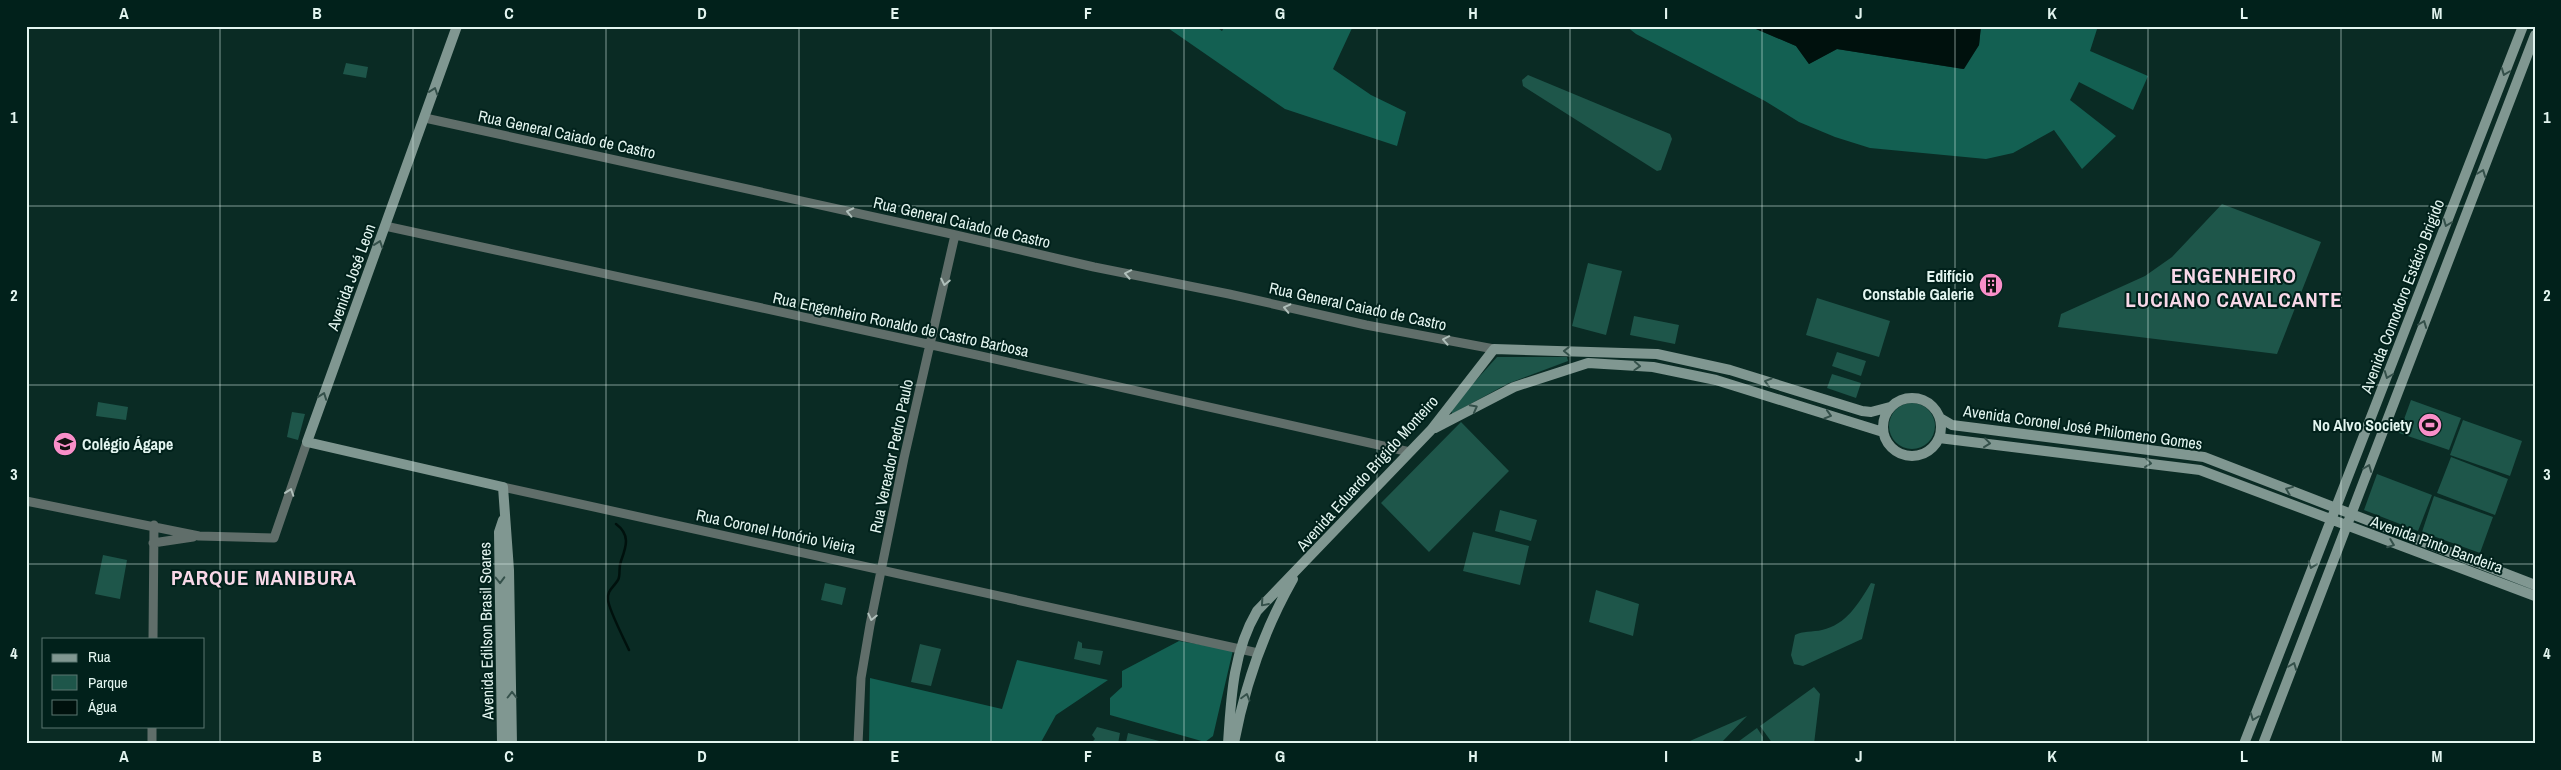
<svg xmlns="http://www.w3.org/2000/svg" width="2561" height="770" viewBox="0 0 2561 770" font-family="'Archivo Narrow',sans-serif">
	<rect width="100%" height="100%" fill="#0a2b24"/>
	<path fill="#1e564a" d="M 346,63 L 368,67 L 366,78 L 343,74 Z
		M 1528,75 L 1670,134 L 1672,139 L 1661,170 L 1657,171 L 1523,86 L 1522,80 Z
		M 2222,204 L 2321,242 L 2277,354 L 2058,327 L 2061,314 L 2145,276 L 2172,257 Z
		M 1588,263 L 1622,271 L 1606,335 L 1572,326 Z
		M 1817,298 L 1890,321 L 1879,357 L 1806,335 Z
		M 1634,316 L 1679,325 L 1675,344 L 1630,335 Z
		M 1837,352 L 1866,361 L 1861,376 L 1832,366 Z
		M 1497,357 L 1567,357 L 1568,361 L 1507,384 L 1452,414 L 1451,408 Z
		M 1832,374 L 1861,383 L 1856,398 L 1827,388 Z
		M 2411,400 L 2461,418 L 2449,450 L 2399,433 Z
		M 98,402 L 128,407 L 126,420 L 96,416 Z
		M1889 426a23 23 0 1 1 46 0a23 23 0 1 1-46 0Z
		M 292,412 L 305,414 L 298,440 L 287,437 Z
		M 2463,420 L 2522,441 L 2510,476 L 2450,455 Z
		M 1461,422 L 1509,471 L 1429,552 L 1381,503 Z
		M 2451,457 L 2508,479 L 2495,515 L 2437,493 Z
		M 2377,474 L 2432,495 L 2418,531 L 2364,510 Z
		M 2434,496 L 2493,517 L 2480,553 L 2422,532 Z
		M 1500,510 L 1537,520 L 1531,541 L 1495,531 Z
		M 1473,532 L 1529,546 L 1520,585 L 1463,571 Z
		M 103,555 L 127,560 L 120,599 L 95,594 Z
		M 825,583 L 846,588 L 842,605 L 821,600 Z
		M 1871,583 L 1875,584 L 1862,639 L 1803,666 L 1794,664 L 1791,655 L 1795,635 C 1802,631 1813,632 1822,630 C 1846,625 1859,603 1871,583 Z
		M 1596,590 L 1639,604 L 1633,636 L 1589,622 Z
		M 1078,641 L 1082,643 L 1082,648 L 1103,651 L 1100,665 L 1074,659 Z
		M 920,644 L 941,649 L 931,686 L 911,682 Z
		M 1814,687 L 1820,694 L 1814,744 L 1773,744 L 1760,726 Z
		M 1747,716 L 1720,744 L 1683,744 Z
		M 1097,727 L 1120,733 L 1118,744 L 1090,744 L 1095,739 L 1092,735 Z
		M 1757,728 L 1763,737 L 1763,744 L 1735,744 Z
		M 1128,733 L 1171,744 L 1136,744 L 1135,741 L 1126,742 Z"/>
	<path fill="#136052" d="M 1165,26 L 1215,26 L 1222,31 L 1225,26 L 1353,26 L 1333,69 L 1371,95 L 1406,112 L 1397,146 L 1285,109 Z
		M 1626,26 L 1749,26 L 1796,46 L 1809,64 L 1837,49 L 1963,69 L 1979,45 L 1981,26 L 2098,26 L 2090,51 L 2148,76 L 2133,110 L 2079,82 L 2070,100 L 2116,136 L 2082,169 L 2054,130 L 2013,153 L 1986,159 L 1870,148 L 1835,137 L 1799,122 L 1765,101 L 1636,34 Z
		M 1179,641 L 1233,650 L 1213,736 L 1205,742 L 1110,715 L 1110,698 L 1122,687 L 1122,671 Z
		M 1017,660 L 1108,680 L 1056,715 L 1040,744 L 869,744 L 870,678 L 1002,709 Z"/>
	<path fill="#00110d" d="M 1749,26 L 1981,26 L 1979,45 L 1964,69 L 1837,49 L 1809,64 L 1796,46 Z"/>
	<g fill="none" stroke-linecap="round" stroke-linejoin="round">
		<path stroke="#00110d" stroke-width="2.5" d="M 616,524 C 631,535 626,547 621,561 C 618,568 621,574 618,580 C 613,588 607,590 608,600 C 609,610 624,639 629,650"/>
		<path stroke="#606e6a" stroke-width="9" d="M 425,118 L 947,233 L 1094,267 L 1229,294 L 1366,325 L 1494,349
			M 385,226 L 932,345 L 1410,452
			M 503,487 L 1258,653
			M 26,501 L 199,536 L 274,538 L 307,442
			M 153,543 L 193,537
			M 153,639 L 154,525
			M 152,726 L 152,744
			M 858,744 L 861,678 L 870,625 L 904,458 L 955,235"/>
		<path stroke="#809791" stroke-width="10" d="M 457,26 L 307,442 L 503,487 L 509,570 L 512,744
			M1883 427a29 29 0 1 1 58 0a29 29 0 1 1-58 0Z
			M 1940,418 L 1952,425 L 2204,457 L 2535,585
			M 1435,428 L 1514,387 L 1588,363 L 1653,367 L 1716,380 L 1883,432
			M 1939,438 L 2200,470 L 2535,596
			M 1234,743 C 1245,685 1264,630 1293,579
			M 502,744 L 499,532 L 503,520
			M 1228,744 C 1231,697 1233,652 1257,611 L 1431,430 L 1494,349 L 1657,354 L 1730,370 L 1862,411 L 1871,412 L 1890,407
			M 2244,744 L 2523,26
			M 2263,744 L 2535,35"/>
	</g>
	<defs><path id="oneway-chevron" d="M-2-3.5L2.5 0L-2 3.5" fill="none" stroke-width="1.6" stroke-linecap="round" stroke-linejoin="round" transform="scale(1.25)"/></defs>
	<g stroke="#34504a">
		<use href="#oneway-chevron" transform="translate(2505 72) rotate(111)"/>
		<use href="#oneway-chevron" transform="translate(434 91) rotate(-71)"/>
		<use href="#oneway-chevron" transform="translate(2482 173) rotate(-69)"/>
		<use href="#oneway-chevron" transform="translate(2447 223) rotate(111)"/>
		<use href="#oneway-chevron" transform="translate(379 244) rotate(-71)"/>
		<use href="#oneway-chevron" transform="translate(2423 324) rotate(-69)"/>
		<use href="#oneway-chevron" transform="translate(1567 351) rotate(-179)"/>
		<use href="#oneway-chevron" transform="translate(1637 366) rotate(3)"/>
		<use href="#oneway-chevron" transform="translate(2388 375) rotate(111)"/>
		<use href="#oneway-chevron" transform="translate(1768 382) rotate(-164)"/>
		<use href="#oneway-chevron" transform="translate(323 396) rotate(-70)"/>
		<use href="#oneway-chevron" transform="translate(1474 408) rotate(-28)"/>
		<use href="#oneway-chevron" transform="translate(1828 415) rotate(17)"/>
		<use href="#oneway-chevron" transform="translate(1987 443) rotate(7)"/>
		<use href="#oneway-chevron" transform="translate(2148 463) rotate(7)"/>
		<use href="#oneway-chevron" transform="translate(2368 468) rotate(-69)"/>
		<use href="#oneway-chevron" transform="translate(2289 490) rotate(-158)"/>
		<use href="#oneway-chevron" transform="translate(2391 544) rotate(21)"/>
		<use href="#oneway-chevron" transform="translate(2312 565) rotate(110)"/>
		<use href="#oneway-chevron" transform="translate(500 580) rotate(89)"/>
		<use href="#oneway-chevron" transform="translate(1264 603) rotate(131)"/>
		<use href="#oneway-chevron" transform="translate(2293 666) rotate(-69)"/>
		<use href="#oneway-chevron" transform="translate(512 695) rotate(-90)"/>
		<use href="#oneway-chevron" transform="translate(1246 697) rotate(-74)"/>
		<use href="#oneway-chevron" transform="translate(2254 717) rotate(111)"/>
	</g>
	<g stroke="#afbfba">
		<use href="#oneway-chevron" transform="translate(850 212) rotate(-168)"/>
		<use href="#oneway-chevron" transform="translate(1128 274) rotate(-169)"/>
		<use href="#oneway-chevron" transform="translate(945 282) rotate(102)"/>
		<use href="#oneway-chevron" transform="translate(1287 308) rotate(-167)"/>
		<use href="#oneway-chevron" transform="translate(1446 340) rotate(-169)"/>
		<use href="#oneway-chevron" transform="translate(290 492) rotate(-71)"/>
		<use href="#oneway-chevron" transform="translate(872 617) rotate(103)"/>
	</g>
	<path fill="none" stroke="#e3f5f0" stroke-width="1" stroke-opacity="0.55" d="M 220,26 L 220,744M 413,26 L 413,744M 606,26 L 606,744M 799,26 L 799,744M 991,26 L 991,744M 1184,26 L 1184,744M 1377,26 L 1377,744M 1570,26 L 1570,744M 1762,26 L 1762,744M 1955,26 L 1955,744M 2148,26 L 2148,744M 2341,26 L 2341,744M 26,206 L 2535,206M 26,385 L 2535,385M 26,564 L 2535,564"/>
	<defs>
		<g id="building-disc" transform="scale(1.25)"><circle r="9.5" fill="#f98fc9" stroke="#01211b"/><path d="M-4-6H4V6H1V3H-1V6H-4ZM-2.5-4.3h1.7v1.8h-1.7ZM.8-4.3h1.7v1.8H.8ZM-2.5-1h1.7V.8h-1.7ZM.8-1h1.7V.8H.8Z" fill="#111"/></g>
		<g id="stadium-disc" transform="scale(1.25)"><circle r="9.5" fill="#f98fc9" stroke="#01211b"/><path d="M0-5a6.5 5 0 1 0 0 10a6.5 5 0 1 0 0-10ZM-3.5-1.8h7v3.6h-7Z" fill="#111"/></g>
		<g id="school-disc" transform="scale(1.25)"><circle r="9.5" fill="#f98fc9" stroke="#01211b"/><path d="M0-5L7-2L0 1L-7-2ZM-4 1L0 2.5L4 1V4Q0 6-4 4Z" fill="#111"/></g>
	</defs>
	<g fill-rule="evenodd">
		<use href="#building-disc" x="1991" y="285"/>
		<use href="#stadium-disc" x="2430" y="425"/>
		<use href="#school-disc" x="65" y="444"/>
	</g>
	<g text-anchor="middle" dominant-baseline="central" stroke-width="4" stroke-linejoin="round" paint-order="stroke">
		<g font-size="16" fill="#e3f5f0" stroke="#01211b">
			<text transform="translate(567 134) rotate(12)">Rua General Caiado de Castro</text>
			<text transform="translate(962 222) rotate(13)">Rua General Caiado de Castro</text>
			<text transform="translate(351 277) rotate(-70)">Avenida José Leon</text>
			<text transform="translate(2402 296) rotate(-69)">Avenida Comodoro Estácio Brigido</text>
			<text transform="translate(1358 306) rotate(12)">Rua General Caiado de Castro</text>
			<text transform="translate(901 324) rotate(12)">Rua Engenheiro Ronaldo de Castro Barbosa</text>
			<text transform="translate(2083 427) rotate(8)">Avenida Coronel José Philomeno Gomes</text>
			<text transform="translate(891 456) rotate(-78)">Rua Vereador Pedro Paulo</text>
			<text transform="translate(1367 473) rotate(-48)">Avenida Eduardo Brígido Monteiro</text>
			<text transform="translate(776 531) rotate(12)">Rua Coronel Honório Vieira</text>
			<text transform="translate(2437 544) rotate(20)">Avenida Pinto Bandeira</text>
			<text transform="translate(486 631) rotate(-91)">Avenida Edilson Brasil Soares</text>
		</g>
		<g font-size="16" font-weight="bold" fill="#e3f5f0" stroke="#01211b" text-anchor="end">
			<text x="1974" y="276">Edifício<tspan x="1974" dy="18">Constable Galerie</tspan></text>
			<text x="2412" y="425">No Alvo Society</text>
			<text x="82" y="444" text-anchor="start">Colégio Ágape</text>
		</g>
		<g font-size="21" font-weight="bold" letter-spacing="1" fill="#f8d8e8" stroke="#01211b">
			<text x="2234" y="275">ENGENHEIRO<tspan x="2234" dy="24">LUCIANO CAVALCANTE</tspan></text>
			<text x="264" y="577">PARQUE MANIBURA</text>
		</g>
	</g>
	<rect width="2561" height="770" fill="none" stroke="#01211b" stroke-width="55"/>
	<rect x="42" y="638" width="162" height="90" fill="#01211b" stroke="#5b7670"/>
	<rect x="52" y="654" width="25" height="8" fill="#809791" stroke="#5b7670"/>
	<text x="88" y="662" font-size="15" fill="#e3f5f0">Rua</text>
	<rect x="52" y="675" width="25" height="15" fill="#1e564a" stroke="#5b7670"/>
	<text x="88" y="688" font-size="15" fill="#e3f5f0">Parque</text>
	<rect x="52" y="700" width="25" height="15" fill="#00110d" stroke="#5b7670"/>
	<text x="88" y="712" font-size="15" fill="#e3f5f0">Água</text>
	<rect x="28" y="28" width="2506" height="714" fill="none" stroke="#e3f5f0" stroke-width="2"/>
	<g font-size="16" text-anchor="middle" font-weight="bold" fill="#e3f5f0">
		<text x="124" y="19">A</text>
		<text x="317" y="19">B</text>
		<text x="509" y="19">C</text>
		<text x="702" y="19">D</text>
		<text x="895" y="19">E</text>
		<text x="1088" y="19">F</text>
		<text x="1280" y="19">G</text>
		<text x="1473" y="19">H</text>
		<text x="1666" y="19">I</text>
		<text x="1859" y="19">J</text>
		<text x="2052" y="19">K</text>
		<text x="2244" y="19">L</text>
		<text x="2437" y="19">M</text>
		<text x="14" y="123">1</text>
		<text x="2547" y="123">1</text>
		<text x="14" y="301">2</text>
		<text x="2547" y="301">2</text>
		<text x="14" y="480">3</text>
		<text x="2547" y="480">3</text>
		<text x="14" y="659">4</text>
		<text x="2547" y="659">4</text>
		<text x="124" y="762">A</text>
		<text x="317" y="762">B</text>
		<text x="509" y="762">C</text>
		<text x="702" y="762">D</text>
		<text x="895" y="762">E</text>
		<text x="1088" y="762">F</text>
		<text x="1280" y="762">G</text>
		<text x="1473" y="762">H</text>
		<text x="1666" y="762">I</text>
		<text x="1859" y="762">J</text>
		<text x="2052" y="762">K</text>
		<text x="2244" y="762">L</text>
		<text x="2437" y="762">M</text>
	</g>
</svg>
